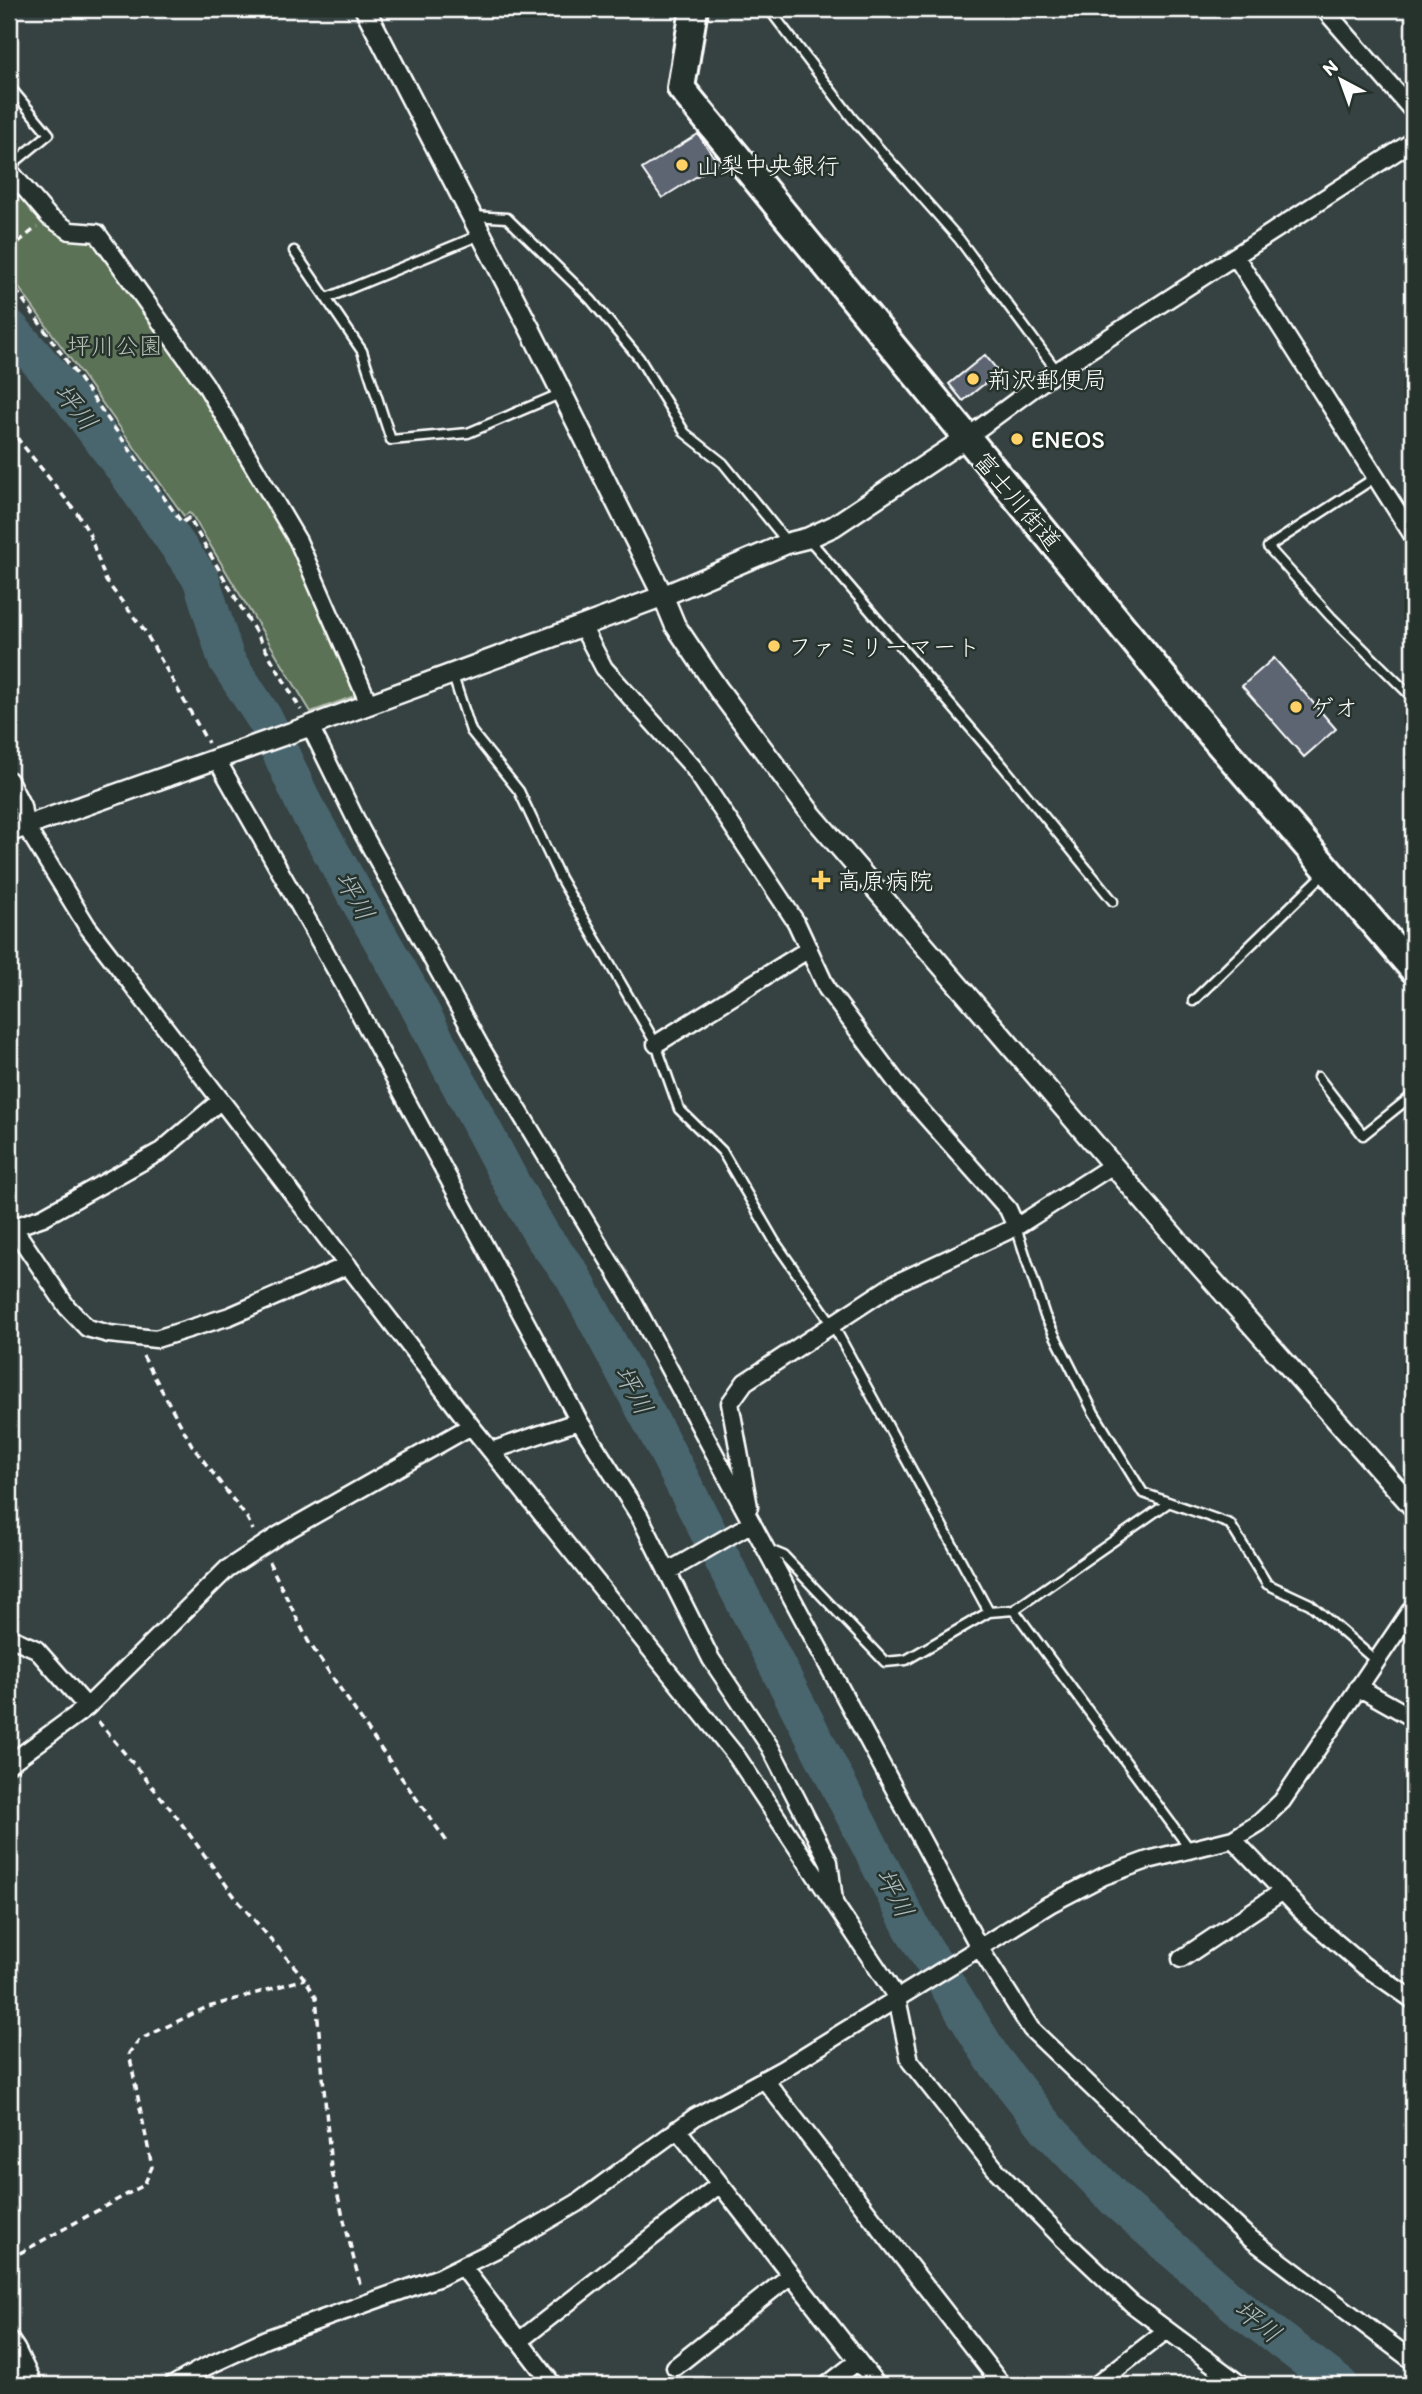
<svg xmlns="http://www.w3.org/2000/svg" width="1422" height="2394" viewBox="0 0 1422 2394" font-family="Itim,'Klee One',sans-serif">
	<rect width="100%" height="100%" fill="#364242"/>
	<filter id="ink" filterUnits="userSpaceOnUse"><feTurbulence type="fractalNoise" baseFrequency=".0143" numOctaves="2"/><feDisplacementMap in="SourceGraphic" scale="14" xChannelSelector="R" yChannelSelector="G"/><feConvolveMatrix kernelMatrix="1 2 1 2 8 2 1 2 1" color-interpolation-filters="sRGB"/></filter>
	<g filter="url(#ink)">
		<path fill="#5c7256" stroke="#aeb8aa" stroke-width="2" d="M 9,175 L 45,216 L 53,231 L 64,236 L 88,239 L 96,243 L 199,385 L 294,542 L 360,694 L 311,712 L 192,515 L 189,513 L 184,516 L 9,274 Z"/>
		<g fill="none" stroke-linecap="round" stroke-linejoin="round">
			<path stroke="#48656e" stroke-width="37" d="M 9,327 L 70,397 L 122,466 L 201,579 L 226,659 L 266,721 L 305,806 L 407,985 L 512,1184 L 543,1237 L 572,1275 L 662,1442 L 912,1928 L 993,2059 L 1048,2129 L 1117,2201 L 1244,2312 L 1340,2385"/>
		</g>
		<path fill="#5d6573" stroke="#fff" stroke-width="2" d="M 698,134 L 718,163 L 662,198 L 642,169 Z
			M 985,355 L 999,372 L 963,401 L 949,384 Z
			M 1274,658 L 1336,729 L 1304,757 L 1242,686 Z"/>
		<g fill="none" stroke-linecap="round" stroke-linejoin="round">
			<g stroke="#fff" stroke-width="13">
				<path id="service" d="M 769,9 L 852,118 L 959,239 L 1057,371
					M 9,86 L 49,134 L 9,167
					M 473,216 L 507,218 L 591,300 L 639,358 L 685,433 L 723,463 L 788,543
					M 294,251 L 362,351 L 391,440 L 468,433 L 562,393
					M 327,298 L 480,235
					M 1376,477 L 1268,547 L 1331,617 L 1413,698
					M 808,538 L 1003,766 L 1113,901
					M 453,676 L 471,731 L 519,791 L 560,878 L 656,1044 L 679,1109 L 722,1151 L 775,1242 L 833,1325 L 989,1612
					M 1193,1001 L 1326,872
					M 1318,1077 L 1363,1135 L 1413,1095
					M 1016,1227 L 1045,1316 L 1094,1413 L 1143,1493 L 1230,1524 L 1267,1584 L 1310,1604 L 1376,1661
					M 767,1549 L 784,1556 L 885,1662 L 906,1660 L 989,1612 L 1014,1610 L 1168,1503
					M 1014,1610 L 1190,1849"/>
			</g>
			<g stroke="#fff" stroke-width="21">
				<path id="minor" d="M 1324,9 L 1413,111
					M 9,170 L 49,217 L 70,231 L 97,233 L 205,384 L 298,541 L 369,704
					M 1236,257 L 1413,536
					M 966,438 L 1057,371 L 1413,141
					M 582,626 L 604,668 L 693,767 L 796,922 L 827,989 L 900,1087 L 1008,1209 L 1016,1227
					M 310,726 L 361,830 L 480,1046 L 629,1294 L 979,1947 L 1031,2029 L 1128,2122 L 1162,2157 L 1247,2236 L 1413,2361
					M 216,758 L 347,990 L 579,1421 L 640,1517 L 711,1659 L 770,1747 L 829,1862 L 834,1901
					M 9,780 L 22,806 L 25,825 L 87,926 L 471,1426 L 737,1757 L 897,1998 L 910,2061 L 997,2171 L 1060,2236 L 1132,2304 L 1241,2385
					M 656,1044 L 809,949
					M 13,1227 L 67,1307 L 87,1328 L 109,1334 L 156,1339 L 230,1316 L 348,1265
					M 9,1229 L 43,1217 L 161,1151 L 221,1100
					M 491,1451 L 579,1421
					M 749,1507 L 730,1403 L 745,1382 L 894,1284 L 1016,1227 L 1113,1165
					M 667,1572 L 752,1523
					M 9,1637 L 36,1649 L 87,1707
					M 1358,1687 L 1413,1718
					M 9,1764 L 87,1707 L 227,1569 L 279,1535 L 471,1426
					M 1233,1839 L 1310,1920 L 1364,1966 L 1413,2000
					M 1181,1959 L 1283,1891
					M 764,2079 L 1002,2385
					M 677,2129 L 877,2385
					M 462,2266 L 553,2385
					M 519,2341 L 720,2184
					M 675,2367 L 791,2275
					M 173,2385 L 199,2370 L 266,2339 L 440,2277 L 505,2245 L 577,2203 L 695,2117 L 783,2069 L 1050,1904 L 1104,1876 L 1148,1860 L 1233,1839 L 1259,1823 L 1282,1801 L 1413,1607
					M 827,2385 L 858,2361
					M 1096,2385 L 1167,2330"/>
			</g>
			<g stroke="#fff" stroke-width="24">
				<path id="tertiary" d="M 365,9 L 531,331 L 663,596 L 675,625 L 718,689 L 812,815 L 1191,1256 L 1413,1507
					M 9,832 L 310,726 L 582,626 L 663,596 L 788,543 L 808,538 L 834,526 L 966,438
					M 9,2341 L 15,2350 L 32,2385"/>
			</g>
			<g stroke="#fff" stroke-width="32">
				<path id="primary" d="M 694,9 L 681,88 L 1197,718 L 1413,969"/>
			</g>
			<path stroke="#fff" stroke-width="3.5" stroke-dasharray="7 5" stroke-linecap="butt" d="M 9,250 L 37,227
				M 9,280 L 182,523 L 189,518 L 301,710
				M 9,428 L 77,513 L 89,533 L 106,581 L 144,630 L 208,743
				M 143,1356 L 193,1447 L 247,1518 L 253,1530
				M 269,1562 L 308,1641 L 381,1749 L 448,1843
				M 98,1721 L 173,1812 L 238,1901 L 305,1979 L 316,1997 L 331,2168 L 361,2288
				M 9,2259 L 144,2185 L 152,2167 L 129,2053 L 139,2040 L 205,2008 L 305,1979"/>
			<use href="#service" stroke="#26332d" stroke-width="8"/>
			<use href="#minor" stroke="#26332d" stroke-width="16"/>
			<use href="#tertiary" stroke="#26332d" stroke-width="19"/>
			<use href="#primary" stroke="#26332d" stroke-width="26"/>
		</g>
	</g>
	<g fill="#ffd166" stroke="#26332d" stroke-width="2.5">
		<circle cx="682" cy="165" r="7"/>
		<circle cx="973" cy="379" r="7"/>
		<circle cx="1017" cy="439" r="7"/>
		<circle cx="774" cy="646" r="7"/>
		<circle cx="1296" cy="707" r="7"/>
		<path d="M817.5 869.5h7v7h7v7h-7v7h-7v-7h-7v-7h7z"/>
	</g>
	<g text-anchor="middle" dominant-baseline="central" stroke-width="5" stroke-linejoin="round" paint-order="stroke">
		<g font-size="24" fill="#fff" stroke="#26332d" text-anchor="start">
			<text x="696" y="165">山梨中央銀行</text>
			<text x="987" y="379">荊沢郵便局</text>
			<text x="1031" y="439">ENEOS</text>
			<text x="788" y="646">ファミリーマート</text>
			<text x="1310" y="707">ゲオ</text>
			<text x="837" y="880">高原病院</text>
		</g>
		<g font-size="24" fill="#b6c0b3" stroke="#26332d">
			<text x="115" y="345">坪川公園</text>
		</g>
		<g font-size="24" fill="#fff" stroke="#26332d">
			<text transform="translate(1018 501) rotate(50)">富士川街道</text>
		</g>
		<g font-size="26" font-style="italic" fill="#adbabe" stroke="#26332d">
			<text transform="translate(76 407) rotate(52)">坪川</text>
			<text transform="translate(355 896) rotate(61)">坪川</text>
			<text transform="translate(634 1390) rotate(62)">坪川</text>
			<text transform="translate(895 1893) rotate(63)">坪川</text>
			<text transform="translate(1258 2321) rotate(39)">坪川</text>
		</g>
	</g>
	<rect width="1422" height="2394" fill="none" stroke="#26332d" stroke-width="35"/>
	<rect x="18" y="18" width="1387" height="2359" fill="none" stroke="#fff" stroke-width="2.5" filter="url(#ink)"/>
	<g transform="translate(1341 80) rotate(319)" stroke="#26332d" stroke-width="5" paint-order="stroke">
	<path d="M0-5L12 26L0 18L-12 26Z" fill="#ffffff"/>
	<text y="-10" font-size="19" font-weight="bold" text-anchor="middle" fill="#ffffff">N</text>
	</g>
</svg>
